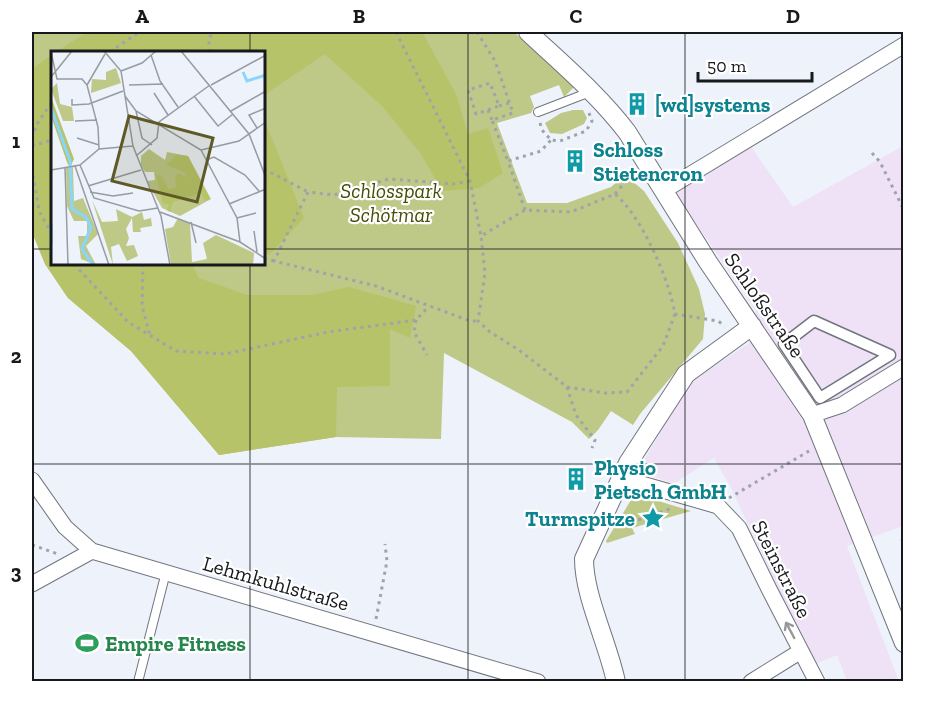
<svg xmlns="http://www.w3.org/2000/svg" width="935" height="713" viewBox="0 0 935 713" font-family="'Zilla Slab',serif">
	<rect width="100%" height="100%" fill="#edf2fb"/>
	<path fill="#efe2f7" d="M 750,145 L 793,207 L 903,146 L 903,526 L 847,546 L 899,681 L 847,681 L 837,655 L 814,665 L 731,488 L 714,458 L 673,484 L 638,470 L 690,382 L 754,340 L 756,311 L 674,191 Z"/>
	<path fill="#bec887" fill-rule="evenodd" d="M 32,32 L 514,32 L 574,87 L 564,97 L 559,85 L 530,96 L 534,107 L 531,113 L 497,123 L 527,203 L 567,203 L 611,187 L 625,175 L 644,191 L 678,243 L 699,289 L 705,314 L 703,339 L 640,414 L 633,425 L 611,411 L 598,430 L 589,439 L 572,422 L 444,353 L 441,439 L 336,437 L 219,455 L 131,351 L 68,298 L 45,264 L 32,232 ZM 52,52 L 264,52 L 264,264 L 52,264 Z
		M 573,110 L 583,110 L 587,118 L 584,124 L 562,134 L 550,133 L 545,123 L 561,113 Z
		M 642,496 L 691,511 L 632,528 L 635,534 L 607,543 L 606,541 L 631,500 Z"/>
	<path fill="#b7c368" d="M 87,32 L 422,32 L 456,94 L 468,134 L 488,128 L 503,173 L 479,188 L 442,191 L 421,154 L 383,107 L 325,54 L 264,95 L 264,52 L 56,52 Z
		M 52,55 L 52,264 L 192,264 L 199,278 L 247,295 L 312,295 L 349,287 L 416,306 L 410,338 L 390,329 L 390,386 L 337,387 L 336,437 L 219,455 L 131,351 L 68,298 L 45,264 L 32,232 L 32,69 Z
		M 264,119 L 304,218 L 269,255 L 264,253 Z"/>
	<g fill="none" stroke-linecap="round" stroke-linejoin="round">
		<g stroke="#71757e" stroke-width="10">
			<path id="service" d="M 538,112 L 590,92
				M 138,682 L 166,572"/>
		</g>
		<g stroke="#71757e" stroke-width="13">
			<path id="pedestrian" d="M 814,321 L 890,355 L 820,398 L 784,344 Z"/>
		</g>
		<g stroke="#71757e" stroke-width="17">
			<path id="minor" d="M 663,191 L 904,45
				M 812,415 L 842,405 L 904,367
				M 621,478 L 718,506 L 739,528 L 769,589 L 817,682
				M 32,480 L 65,527 L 92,551 L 538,682
				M 32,584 L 92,551
				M 751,682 L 801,651"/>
		</g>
		<g stroke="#71757e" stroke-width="20">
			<path id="tertiary" d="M 528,32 C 562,64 598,94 627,132 L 708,262 L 812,415 L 904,643
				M 616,682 C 608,643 584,596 584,559 L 628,463 L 686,374 L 752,326"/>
		</g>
		<path stroke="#9fa3aa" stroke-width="3" stroke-dasharray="3 4.5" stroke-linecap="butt" d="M 396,32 L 470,181 L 481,236
			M 477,32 L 495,61 L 513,113 L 492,120 L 508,161
			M 110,52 L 139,32
			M 209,52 L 209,40 L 212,32
			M 499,106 L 509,103
			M 488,110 L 499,106 L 490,83 L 468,90 L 476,114 L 488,110 L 492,120
			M 540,123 L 542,130 L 551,140 L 560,141 L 586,131 L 592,121 L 589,113
			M 32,138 L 37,124 L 52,102
			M 32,146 L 52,140
			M 872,153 L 880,162 L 904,210
			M 32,168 L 39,211 L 52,234
			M 264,169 L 308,192
			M 470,181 L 453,184 L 389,179 L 334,195 L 308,192 L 274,261 L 376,286 L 470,321 L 478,321
			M 615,194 L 633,173
			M 525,210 L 508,161 L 541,151 L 551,140
			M 264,258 L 274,261
			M 74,264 L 128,322 L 176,351 L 225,354 L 328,332 L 416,320 L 429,306
			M 143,264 L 142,306 L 150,335
			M 904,305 L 904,307
			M 675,314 L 663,346 L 627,392 L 605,393 L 567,387 L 519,350 L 490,332 L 478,321 L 485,273 L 481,236 L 525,210 L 571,212 L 615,194 C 642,217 669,279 675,314 L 718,321 L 725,326
			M 416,320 L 414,332 L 427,355
			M 567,387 L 576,415 L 595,440 L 592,448
			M 729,498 L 809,451
			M 617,527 L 673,508
			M 901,541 L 904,540
			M 32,545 L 58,554
			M 376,619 L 387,561 L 385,544"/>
		<use href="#service" stroke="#fff" stroke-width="8"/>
		<use href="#pedestrian" stroke="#fff" stroke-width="10"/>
		<use href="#minor" stroke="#fff" stroke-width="15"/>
		<use href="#tertiary" stroke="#fff" stroke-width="18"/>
	</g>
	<defs><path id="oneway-shaft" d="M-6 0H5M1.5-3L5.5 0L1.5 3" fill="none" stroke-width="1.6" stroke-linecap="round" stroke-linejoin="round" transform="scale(1.5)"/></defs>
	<use stroke="#979899" href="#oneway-shaft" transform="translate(790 630) rotate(-118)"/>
	<path fill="none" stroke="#17191c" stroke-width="1.5" stroke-opacity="0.55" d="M 250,32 L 250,52M 468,32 L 468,682M 685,32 L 685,682M 32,249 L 52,249M 264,249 L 904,249M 250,264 L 250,682M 32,464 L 904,464"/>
	<defs>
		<g id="building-bare" transform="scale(1.8)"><path d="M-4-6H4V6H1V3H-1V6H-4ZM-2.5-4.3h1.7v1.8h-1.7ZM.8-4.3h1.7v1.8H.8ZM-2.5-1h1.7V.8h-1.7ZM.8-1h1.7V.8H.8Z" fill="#0f9aa8" stroke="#fff" stroke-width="2.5" paint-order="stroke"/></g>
		<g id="sight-bare" transform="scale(1.8)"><path d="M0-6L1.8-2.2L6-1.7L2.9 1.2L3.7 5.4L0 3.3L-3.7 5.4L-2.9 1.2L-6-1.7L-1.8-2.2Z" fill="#0f9aa8" stroke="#fff" stroke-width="2.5" paint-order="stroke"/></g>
		<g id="stadium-bare" transform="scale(1.8)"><path d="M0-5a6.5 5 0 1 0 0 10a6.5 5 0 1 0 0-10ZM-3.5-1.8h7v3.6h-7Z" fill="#2e9e5b" stroke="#fff" stroke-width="2.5" paint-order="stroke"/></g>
	</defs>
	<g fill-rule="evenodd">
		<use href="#building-bare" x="637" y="104"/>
		<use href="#building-bare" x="575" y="161"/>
		<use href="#building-bare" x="576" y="479"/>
		<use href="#sight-bare" x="653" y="518"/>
		<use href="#stadium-bare" x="87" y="643"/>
	</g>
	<g text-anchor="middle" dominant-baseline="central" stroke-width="4.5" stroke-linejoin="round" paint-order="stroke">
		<g font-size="21" font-weight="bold" fill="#0d838f" stroke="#fff" text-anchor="start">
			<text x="655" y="104">[wd]systems</text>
			<text x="593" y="149">Schloss<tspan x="593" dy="24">Stietencron</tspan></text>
			<text x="594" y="467">Physio<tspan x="594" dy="24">Pietsch GmbH</tspan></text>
			<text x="635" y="518" text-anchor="end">Turmspitze</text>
		</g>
		<g font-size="21" font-style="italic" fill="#464d05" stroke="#fff">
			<text x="391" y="190">Schlosspark<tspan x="391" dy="24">Schötmar</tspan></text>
		</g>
		<g font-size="21" fill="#17191c" stroke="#fff">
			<text transform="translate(765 305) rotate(55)">Schloßstraße</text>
			<text transform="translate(782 569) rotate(63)">Steinstraße</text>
			<text transform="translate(276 583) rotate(16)">Lehmkuhlstraße</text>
		</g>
		<g font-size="21" font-weight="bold" fill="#27864d" stroke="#fff" text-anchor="start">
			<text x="105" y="643">Empire Fitness</text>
		</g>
	</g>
	<g transform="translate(51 51)">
		<rect width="214" height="214" fill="#edf2fb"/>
		<path d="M 65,17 L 70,32 L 40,42 L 41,28 L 55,29 L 55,21 ZM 6,32 L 9,53 L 21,56 L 23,70 L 12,70 L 0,38 ZM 98,98 L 114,109 L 116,101 L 137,105 L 160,148 L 129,165 L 111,157 L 96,130 L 104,129 L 103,121 L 94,121 L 90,114 L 90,105 ZM 22,116 L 23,150 L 32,147 L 47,183 L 35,195 L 45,214 L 30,208 L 27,185 L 36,185 L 36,170 L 23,170 L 16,155 L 15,117 ZM 41,149 L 51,171 L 67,170 L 65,158 L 81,166 L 91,161 L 93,169 L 100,167 L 101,175 L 89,177 L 90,181 L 82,181 L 81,167 L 75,178 L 78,187 L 75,195 L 83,194 L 87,205 L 76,210 L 68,193 L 60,196 L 62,214 ZM 127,167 L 139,172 L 141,211 L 156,208 L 152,192 L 165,184 L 203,202 L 202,214 L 120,214 L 114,178 L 122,176 Z" fill="#bec887"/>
		<path d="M 0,46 L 23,108 L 20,114 L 17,114 L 0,65 ZM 126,104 L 137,105 L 159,148 L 154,150 L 150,142 L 122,151 L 119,161 L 116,159 L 118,153 L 112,153 L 105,124 L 110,124 L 118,139 L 125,136 L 124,125 L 128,122 L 134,126 L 135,122 L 115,114 Z" fill="#b7c368"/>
		<path fill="none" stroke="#89d6fd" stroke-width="3" d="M 192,21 L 196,30 L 215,24M 0,57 L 19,110 L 21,158 L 35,166 L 40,176 L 31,198 L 42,214M 0,173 L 0,193"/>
		<path fill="none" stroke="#979ba2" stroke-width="1.5" d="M 53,0 L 70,20 L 82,95 L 110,165 L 119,214M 130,0 L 198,83 L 215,127M 0,1 L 6,28 L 31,28 L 36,34 L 47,76 L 48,98M 100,4 L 109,30 L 127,56M 70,20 L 91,12 L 105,0M 0,26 L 21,0M 36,34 L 54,3M 78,34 L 112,33M 160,34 L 215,4M 103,42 L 117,64M 74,45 L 85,60 L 150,99 L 186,167 L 189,191M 143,45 L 167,75 L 182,63M 21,48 L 21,54 L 38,53 L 72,40M 85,60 L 91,87 L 101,94M 180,60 L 215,40M 24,70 L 46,69M 206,77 L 198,64 L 215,57M 26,87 L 48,94M 150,99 L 188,90 L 215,71M 85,105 L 106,87 L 108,71 L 159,34M 155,109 L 163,106 L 194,124 L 208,140M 29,114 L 43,147 L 88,160 L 107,157M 24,115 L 58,214M 14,116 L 17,214M 0,119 L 29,114 L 48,98 L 82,95M 37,135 L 90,119M 39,141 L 62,145 L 82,142M 178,153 L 215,138M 109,161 L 189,191 L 215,208M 186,167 L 205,162M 140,171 L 145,192M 203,180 L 206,201"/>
		<path fill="#5f5926" fill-opacity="0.15" stroke="#5f5926" stroke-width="3" d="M 78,65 L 162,87 L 146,151 L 61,130 Z"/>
		<rect width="214" height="214" fill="none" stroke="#17191c" stroke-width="3"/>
	</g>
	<rect width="935" height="713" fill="none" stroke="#ffffff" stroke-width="66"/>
	<path d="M698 72v9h114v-9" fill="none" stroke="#17191c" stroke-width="3"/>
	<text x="707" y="72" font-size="18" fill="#17191c" stroke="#ffffff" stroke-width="4.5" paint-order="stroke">50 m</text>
	<rect x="33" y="33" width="869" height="647" fill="none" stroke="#17191c" stroke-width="2"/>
	<g font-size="20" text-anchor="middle" font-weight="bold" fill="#17191c">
		<text x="142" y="23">A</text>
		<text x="359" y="23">B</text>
		<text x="576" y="23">C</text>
		<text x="793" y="23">D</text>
		<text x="16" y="148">1</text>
		<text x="16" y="363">2</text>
		<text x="16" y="579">3</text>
	</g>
</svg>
